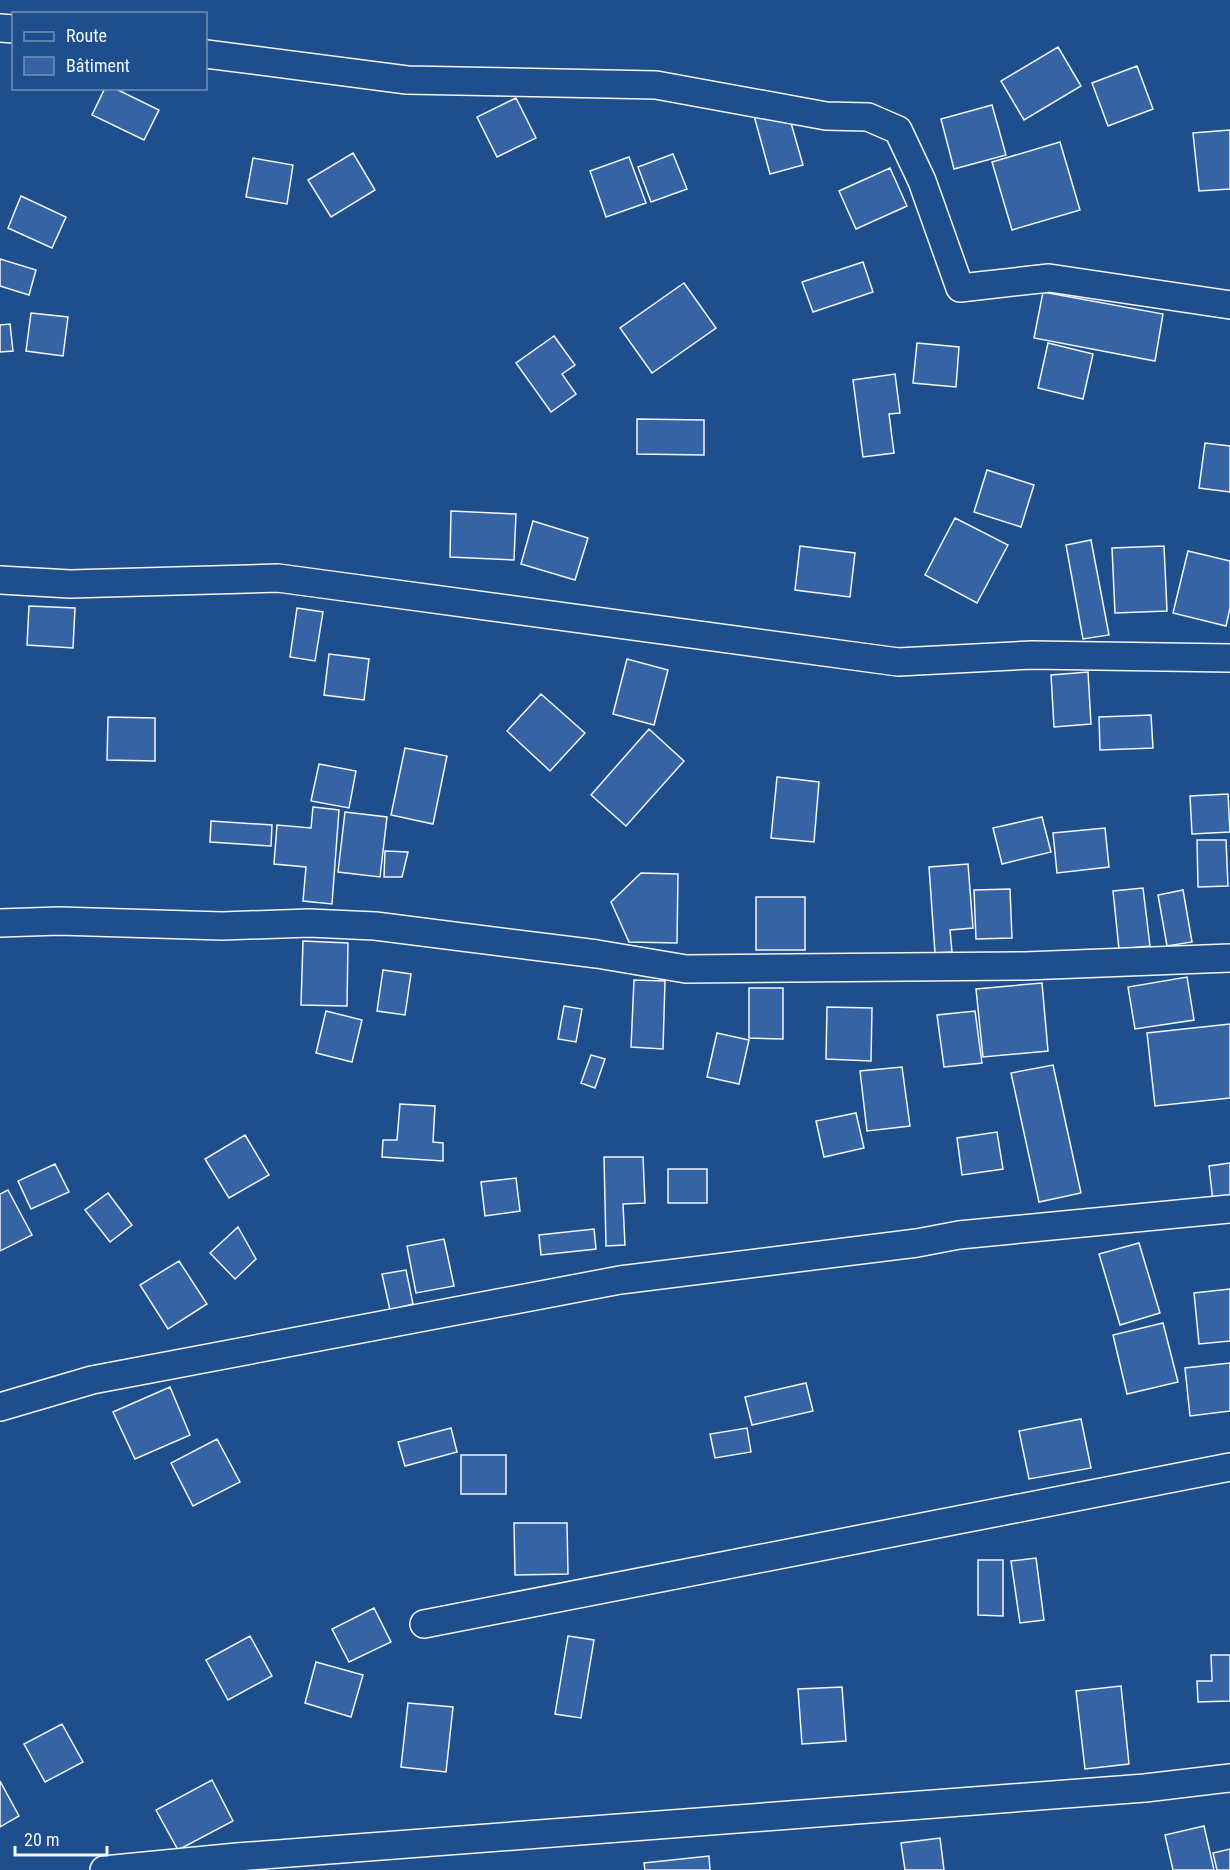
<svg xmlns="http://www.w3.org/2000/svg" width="1230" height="1870" viewBox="0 0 1230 1870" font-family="'Roboto Condensed',sans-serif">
	<rect width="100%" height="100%" fill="#1f4e8c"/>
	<path fill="#3563a3" stroke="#f2f6ff" stroke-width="1.5" d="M 1058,47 L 1081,86 L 1024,120 L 1001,81 Z
		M 1137,66 L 1153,109 L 1108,126 L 1092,83 Z
		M 105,88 L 114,88 L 159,110 L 144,140 L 92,115 Z
		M 516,98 L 536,138 L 497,157 L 477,117 Z
		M 992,105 L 1006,155 L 954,169 L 941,119 Z
		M 753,112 L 789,116 L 803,165 L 770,174 Z
		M 1230,130 L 1230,189 L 1199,191 L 1193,133 Z
		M 1060,142 L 1080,210 L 1012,230 L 992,162 Z
		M 353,153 L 375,190 L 331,217 L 308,180 Z
		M 673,154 L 687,189 L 651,202 L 638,167 Z
		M 629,157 L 646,203 L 606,217 L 590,171 Z
		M 253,158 L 293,165 L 287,204 L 246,197 Z
		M 890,168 L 907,206 L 856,229 L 839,191 Z
		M 21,196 L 66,217 L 52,248 L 8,228 Z
		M 0,259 L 36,270 L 29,295 L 0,286 Z
		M 863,262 L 873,292 L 813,312 L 802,282 Z
		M 684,283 L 716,328 L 652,373 L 620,328 Z
		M 1043,292 L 1163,314 L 1155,361 L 1034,338 Z
		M 31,313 L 68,317 L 63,356 L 26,351 Z
		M 10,324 L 13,351 L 0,352 L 0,325 Z
		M 554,336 L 575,365 L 562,374 L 576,394 L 551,412 L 516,363 Z
		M 917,343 L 959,347 L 956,387 L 913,383 Z
		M 1048,343 L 1093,354 L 1083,399 L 1038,388 Z
		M 895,374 L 900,413 L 889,414 L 894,453 L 863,457 L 853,380 Z
		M 637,419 L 704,420 L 704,455 L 637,454 Z
		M 1205,443 L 1230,446 L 1230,492 L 1199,488 Z
		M 987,470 L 1034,485 L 1021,527 L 974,512 Z
		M 451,511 L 516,514 L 514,560 L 450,557 Z
		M 955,518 L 1008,545 L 977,603 L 925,575 Z
		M 533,521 L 588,538 L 575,580 L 521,564 Z
		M 1091,540 L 1109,635 L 1083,639 L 1066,545 Z
		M 800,546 L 855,553 L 850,597 L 795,590 Z
		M 1164,546 L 1167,611 L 1115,613 L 1112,548 Z
		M 1188,551 L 1230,561 L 1230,608 L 1226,626 L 1173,613 Z
		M 29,606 L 75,608 L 73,648 L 27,645 Z
		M 297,608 L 323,612 L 315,661 L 290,657 Z
		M 329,654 L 369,659 L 364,700 L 324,695 Z
		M 627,659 L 668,670 L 654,725 L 613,714 Z
		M 1088,672 L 1091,724 L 1054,727 L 1051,675 Z
		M 541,694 L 585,733 L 550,771 L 507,731 Z
		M 1151,715 L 1153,748 L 1100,750 L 1099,717 Z
		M 108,717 L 155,718 L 155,761 L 107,760 Z
		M 649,729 L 684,761 L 626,826 L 591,795 Z
		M 405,748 L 447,756 L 433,824 L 391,815 Z
		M 319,764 L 356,771 L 349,808 L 311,801 Z
		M 777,777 L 819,782 L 814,842 L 771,838 Z
		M 1228,794 L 1230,832 L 1192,834 L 1190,796 Z
		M 313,807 L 339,810 L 332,904 L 303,901 L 306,867 L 274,864 L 277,825 L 311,828 Z
		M 345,812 L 387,817 L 380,877 L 338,872 Z
		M 1042,817 L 1051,852 L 1002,864 L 993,828 Z
		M 211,821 L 272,825 L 271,846 L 210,842 Z
		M 1105,828 L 1109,867 L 1057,873 L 1053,833 Z
		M 1197,840 L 1226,840 L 1228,886 L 1198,887 Z
		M 385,851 L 408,852 L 402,877 L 384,877 Z
		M 968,864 L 973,928 L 950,930 L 952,952 L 935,953 L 929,867 Z
		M 641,873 L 678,874 L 677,943 L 629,942 L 611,902 Z
		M 1143,888 L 1150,946 L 1119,949 L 1113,891 Z
		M 1010,889 L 1012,938 L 976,939 L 974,890 Z
		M 1183,890 L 1192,942 L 1167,946 L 1158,895 Z
		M 756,897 L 805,897 L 805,950 L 756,950 Z
		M 303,941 L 348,943 L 347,1006 L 301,1005 Z
		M 383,970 L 411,974 L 405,1015 L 377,1011 Z
		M 1187,977 L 1194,1020 L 1135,1029 L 1128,987 Z
		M 634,980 L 665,981 L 663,1049 L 631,1047 Z
		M 1042,983 L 1048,1051 L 983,1057 L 976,989 Z
		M 749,988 L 783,988 L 783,1039 L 749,1038 Z
		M 564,1006 L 582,1009 L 576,1042 L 558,1039 Z
		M 827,1007 L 872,1008 L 871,1061 L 826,1059 Z
		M 326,1011 L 362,1020 L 352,1062 L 316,1053 Z
		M 975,1011 L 982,1063 L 944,1067 L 937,1015 Z
		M 1230,1024 L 1230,1098 L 1155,1106 L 1147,1033 Z
		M 717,1033 L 749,1040 L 739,1084 L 707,1077 Z
		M 591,1055 L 605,1059 L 595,1088 L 581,1083 Z
		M 1053,1065 L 1081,1193 L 1039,1202 L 1011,1073 Z
		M 902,1067 L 910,1126 L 867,1131 L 860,1071 Z
		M 400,1104 L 435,1106 L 433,1142 L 443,1143 L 443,1161 L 382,1157 L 383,1140 L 397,1140 Z
		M 856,1113 L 864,1148 L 824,1157 L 816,1121 Z
		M 997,1132 L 1003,1169 L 962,1175 L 957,1138 Z
		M 245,1135 L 269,1175 L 229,1198 L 205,1159 Z
		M 604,1157 L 643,1157 L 645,1203 L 623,1204 L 625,1245 L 606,1246 Z
		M 1230,1163 L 1230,1200 L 1213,1202 L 1209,1166 Z
		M 55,1164 L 69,1192 L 31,1209 L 18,1181 Z
		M 668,1169 L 707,1169 L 707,1203 L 668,1203 Z
		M 516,1178 L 520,1211 L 485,1216 L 481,1182 Z
		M 8,1190 L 32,1235 L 0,1251 L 0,1194 Z
		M 108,1193 L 132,1225 L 110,1242 L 85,1210 Z
		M 238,1227 L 256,1259 L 235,1279 L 210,1253 Z
		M 594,1229 L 596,1249 L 541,1255 L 539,1235 Z
		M 444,1239 L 454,1286 L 416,1293 L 407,1246 Z
		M 1139,1243 L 1160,1313 L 1120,1325 L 1099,1254 Z
		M 179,1261 L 207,1304 L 168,1329 L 140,1285 Z
		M 406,1270 L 413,1304 L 390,1310 L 382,1274 Z
		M 1230,1289 L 1230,1341 L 1199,1344 L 1194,1293 Z
		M 1163,1323 L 1178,1382 L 1127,1394 L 1113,1335 Z
		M 1230,1363 L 1230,1411 L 1190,1416 L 1185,1368 Z
		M 806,1383 L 813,1411 L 752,1425 L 745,1397 Z
		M 170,1387 L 190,1435 L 135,1459 L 113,1412 Z
		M 1081,1419 L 1091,1468 L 1029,1479 L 1019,1431 Z
		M 451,1428 L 457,1452 L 405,1466 L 398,1442 Z
		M 747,1428 L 751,1452 L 715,1458 L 710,1434 Z
		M 217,1439 L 240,1482 L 193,1506 L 171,1463 Z
		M 461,1455 L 506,1455 L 506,1494 L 461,1494 Z
		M 514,1523 L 567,1523 L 568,1574 L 515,1575 Z
		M 1036,1558 L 1044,1620 L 1020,1623 L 1011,1561 Z
		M 978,1560 L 1003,1560 L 1003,1616 L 978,1615 Z
		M 374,1608 L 391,1642 L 349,1662 L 332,1629 Z
		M 250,1636 L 272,1676 L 228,1700 L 206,1660 Z
		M 568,1636 L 594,1640 L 581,1718 L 555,1714 Z
		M 1211,1655 L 1230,1655 L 1230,1701 L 1198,1702 L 1197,1681 L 1212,1681 Z
		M 316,1662 L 363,1675 L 351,1717 L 305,1703 Z
		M 1121,1686 L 1129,1764 L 1085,1769 L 1076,1691 Z
		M 842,1687 L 846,1741 L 802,1744 L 798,1689 Z
		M 408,1703 L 453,1707 L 446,1772 L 401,1767 Z
		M 62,1724 L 83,1762 L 45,1782 L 24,1744 Z
		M 212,1780 L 233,1821 L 178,1850 L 156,1810 Z
		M 0,1781 L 19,1816 L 0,1827 Z
		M 1204,1826 L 1214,1870 L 1173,1870 L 1165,1835 Z
		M 940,1838 L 944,1870 L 905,1870 L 901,1843 Z
		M 1230,1849 L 1230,1870 L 1217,1870 L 1213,1853 Z
		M 709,1856 L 710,1870 L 645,1870 L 644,1863 Z"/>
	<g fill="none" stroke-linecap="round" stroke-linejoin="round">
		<g stroke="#f2f6ff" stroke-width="30">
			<path id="minor" d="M 0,28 L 14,29
				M 206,54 L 407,80 L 656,85 L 826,116 L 868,117 L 898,130 L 922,181 L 960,288 L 1049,278 L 1230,305
				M 0,580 L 70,584 L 278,578 L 898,662 L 1032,655 L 1230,658
				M 0,923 L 59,921 L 222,926 L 309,923 L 375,926 L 597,954 L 686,969 L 1025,966 L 1230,958
				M 0,1407 L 92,1380 L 620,1280 L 917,1243 L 959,1235 L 1230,1209
				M 424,1624 L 1230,1467
				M 104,1870 L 237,1857 L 1145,1788 L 1230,1778"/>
		</g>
		<use href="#minor" stroke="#1f4e8c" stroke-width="27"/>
	</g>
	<rect x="12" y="12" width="195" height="78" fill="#1f4e8c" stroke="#7391ba" stroke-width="1.5"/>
	<rect x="24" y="32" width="30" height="9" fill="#1f4e8c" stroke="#7391ba" stroke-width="1.5"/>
	<text x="66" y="42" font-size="18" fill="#f2f6ff">Route</text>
	<rect x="24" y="57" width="30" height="18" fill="#3563a3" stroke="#7391ba" stroke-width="1.5"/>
	<text x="66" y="72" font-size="18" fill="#f2f6ff">Bâtiment</text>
	<path d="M15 1846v9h92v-9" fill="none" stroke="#f2f6ff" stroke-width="3"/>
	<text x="24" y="1846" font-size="18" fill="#f2f6ff" stroke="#1f4e8c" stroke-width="4.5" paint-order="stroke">20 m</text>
</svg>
